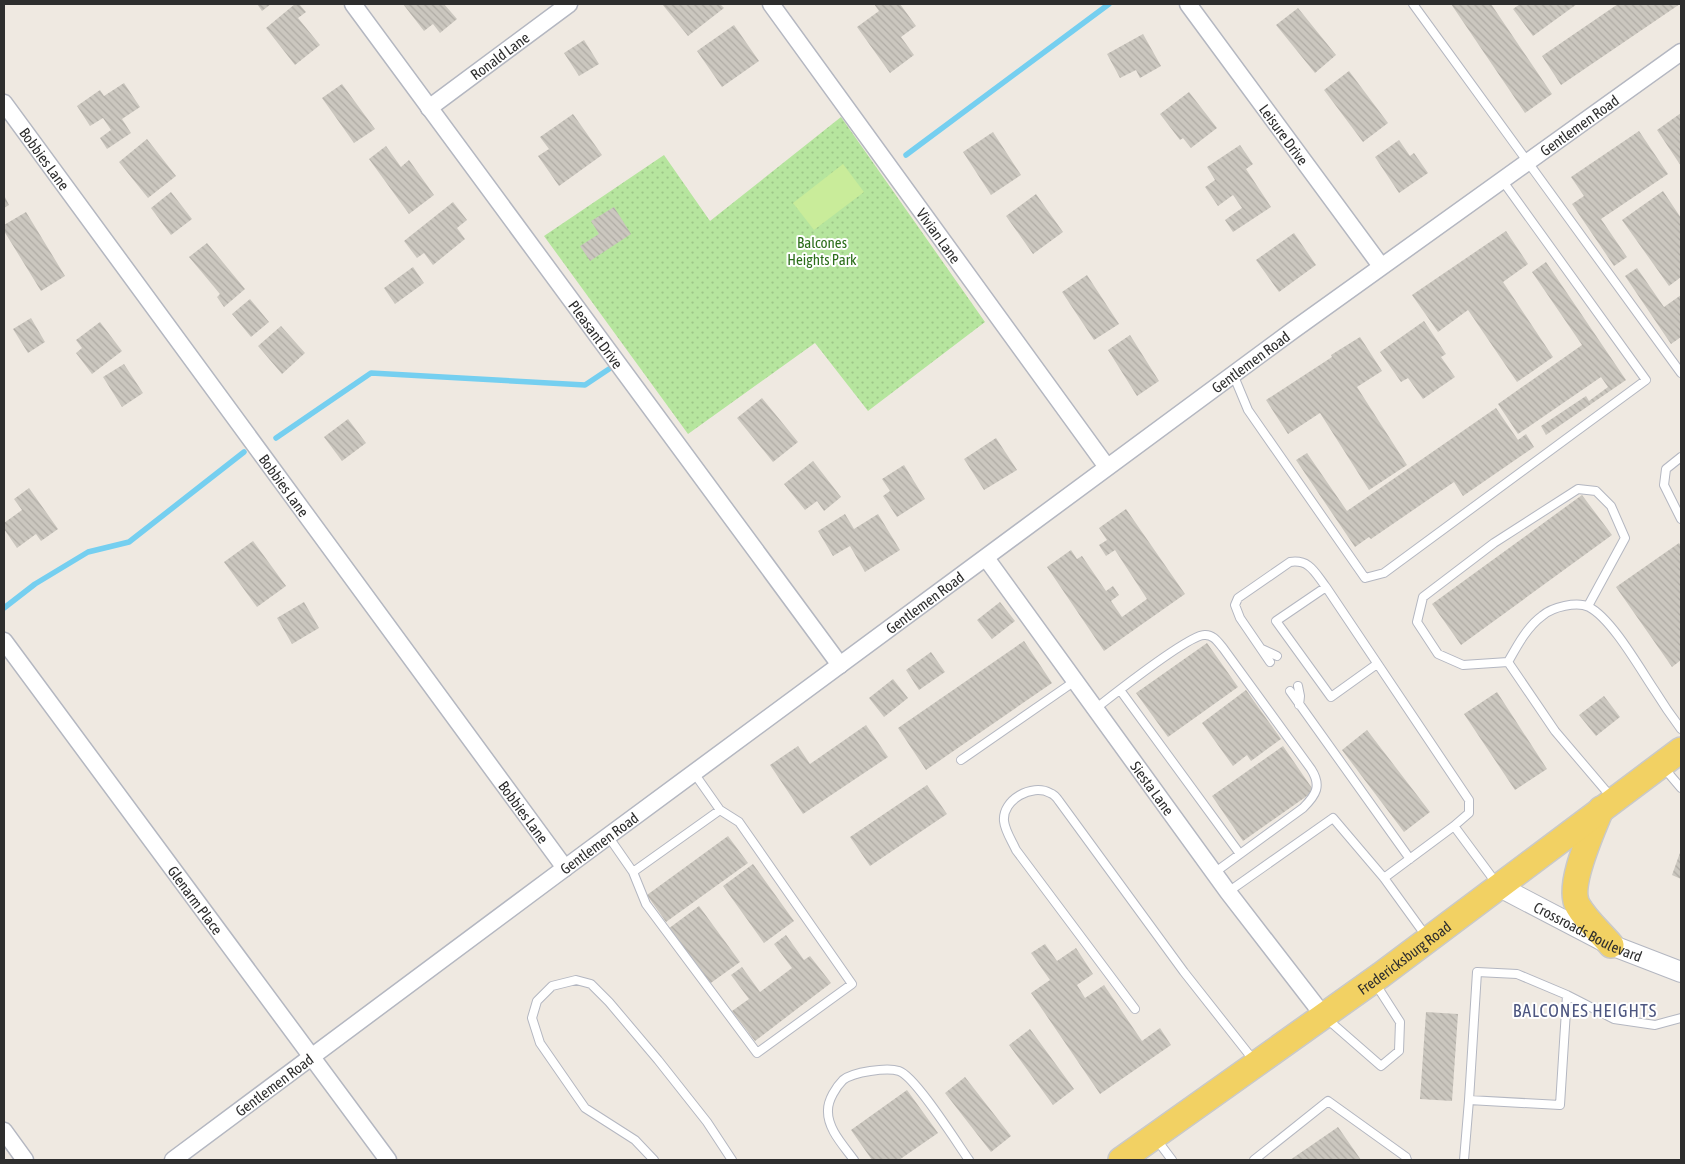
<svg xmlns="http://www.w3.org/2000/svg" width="1685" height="1164" viewBox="0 0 1685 1164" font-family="'Asap Condensed',sans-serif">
	<defs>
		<pattern id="park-dots" width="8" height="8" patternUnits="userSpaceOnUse" patternTransform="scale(1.25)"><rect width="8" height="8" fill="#b6e59e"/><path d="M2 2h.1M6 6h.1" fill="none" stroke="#9dc588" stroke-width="1.8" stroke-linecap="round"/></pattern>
		<pattern id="building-back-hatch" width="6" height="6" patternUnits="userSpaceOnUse" patternTransform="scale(1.25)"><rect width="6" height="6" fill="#cbc7bf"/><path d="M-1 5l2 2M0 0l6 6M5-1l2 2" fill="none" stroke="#afaba4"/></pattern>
	</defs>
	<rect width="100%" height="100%" fill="#efe9e1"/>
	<path fill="url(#park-dots)" d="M 841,117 L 985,322 L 868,411 L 815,343 L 688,434 L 544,236 L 664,155 L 710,221 Z"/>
	<path fill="#c9ec9a" d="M 843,164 L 864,192 L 814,230 L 793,203 Z"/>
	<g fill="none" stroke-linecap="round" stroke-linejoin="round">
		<path stroke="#75cff0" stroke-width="5.5" d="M 906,155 L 1109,4
			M 276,438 L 371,373 L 585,385 L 609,369
			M 4,608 L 35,584 L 88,552 L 129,542 L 244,452"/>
	</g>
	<path fill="url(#building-back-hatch)" d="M 257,4 L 271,4 L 262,11 Z
		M 295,4 L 299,4 L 306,12 L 298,18 L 320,45 L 295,65 L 266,28 Z
		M 403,4 L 444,4 L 457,19 L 440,33 L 433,24 L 424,31 Z
		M 662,4 L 720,4 L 724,8 L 688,36 Z
		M 874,4 L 900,4 L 916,26 L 901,37 L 914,55 L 890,73 L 857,27 L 879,11 Z
		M 1451,4 L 1491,4 L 1552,94 L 1525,113 Z
		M 1520,4 L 1577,4 L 1533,36 L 1513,9 Z
		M 1618,4 L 1680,4 L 1561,85 L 1542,56 Z
		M 1298,8 L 1336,55 L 1315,73 L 1276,25 Z
		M 734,25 L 759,61 L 722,87 L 697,51 Z
		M 1143,34 L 1161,66 L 1140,78 L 1136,70 L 1120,78 L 1107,54 Z
		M 584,40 L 599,64 L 579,76 L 564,53 Z
		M 1349,71 L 1388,123 L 1363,142 L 1324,90 Z
		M 124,83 L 140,107 L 122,119 L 131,133 L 107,149 L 100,138 L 111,130 L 103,118 L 90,126 L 77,106 L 100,90 L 104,96 Z
		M 342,84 L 375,129 L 354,143 L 322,98 Z
		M 1189,92 L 1217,128 L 1191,148 L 1183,138 L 1180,140 L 1160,114 Z
		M 1681,113 L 1681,166 L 1657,130 Z
		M 573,114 L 602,155 L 559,186 L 538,156 L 549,149 L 540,137 Z
		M 1639,131 L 1668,174 L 1601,219 L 1627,257 L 1614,266 L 1572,204 L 1584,196 L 1571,177 Z
		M 993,132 L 1021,175 L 991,195 L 963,152 Z
		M 147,139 L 176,176 L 148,198 L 119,162 Z
		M 1399,140 L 1410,156 L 1414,153 L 1428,173 L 1399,193 L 1375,157 Z
		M 1240,145 L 1253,164 L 1246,169 L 1271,207 L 1233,232 L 1225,220 L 1242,208 L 1233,195 L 1218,206 L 1205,187 L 1215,180 L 1207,167 Z
		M 386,146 L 401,167 L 409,160 L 434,195 L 409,214 L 369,159 Z
		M 1663,191 L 1681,218 L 1681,277 L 1669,286 L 1622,220 Z
		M 171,192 L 192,219 L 171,235 L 151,208 Z
		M 1036,194 L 1063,232 L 1033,254 L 1006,216 Z
		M 4,195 L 9,205 L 4,208 Z
		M 453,202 L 467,220 L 457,228 L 465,239 L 433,265 L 424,253 L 417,258 L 404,241 Z
		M 614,207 L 631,234 L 590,261 L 580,246 L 599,234 L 591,221 Z
		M 26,212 L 65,276 L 41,291 L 4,231 L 4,225 Z
		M 1506,231 L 1528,264 L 1503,282 L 1553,357 L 1517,382 L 1468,310 L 1438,332 L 1412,295 Z
		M 1294,233 L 1316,265 L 1279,292 L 1256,260 Z
		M 207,243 L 245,289 L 224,307 L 217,297 L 220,294 L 189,257 Z
		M 1546,262 L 1626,380 L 1546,435 L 1541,426 L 1586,396 L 1589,401 L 1608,387 L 1601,377 L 1518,434 L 1498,404 L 1582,345 L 1532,272 Z
		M 413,267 L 424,283 L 395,304 L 384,288 Z
		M 1637,268 L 1664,307 L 1681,295 L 1681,337 L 1671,344 L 1625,276 Z
		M 1087,275 L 1119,324 L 1094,340 L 1062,292 Z
		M 250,299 L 269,322 L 251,337 L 232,314 Z
		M 31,318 L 45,342 L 28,353 L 13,329 Z
		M 1424,321 L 1446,354 L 1441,357 L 1455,377 L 1423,399 L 1408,378 L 1401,382 L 1380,352 Z
		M 100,322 L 122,351 L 92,374 L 76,353 L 82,348 L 76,340 Z
		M 281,326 L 305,353 L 282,374 L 258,346 Z
		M 1130,335 L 1159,381 L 1137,396 L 1108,350 Z
		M 1360,337 L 1382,371 L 1357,387 L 1407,465 L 1369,490 L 1320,413 L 1288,434 L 1266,400 L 1332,357 L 1331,355 Z
		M 124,364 L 143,393 L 122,407 L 103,377 Z
		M 762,398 L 798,442 L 773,462 L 737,418 Z
		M 1496,408 L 1518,440 L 1526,434 L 1534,447 L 1463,496 L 1454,482 L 1371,539 L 1369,537 L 1355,547 L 1296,460 L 1307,453 L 1347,511 Z
		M 348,419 L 366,443 L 342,461 L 324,437 Z
		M 996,438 L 1017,470 L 984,490 L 964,459 Z
		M 813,461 L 841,497 L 824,511 L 817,501 L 805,510 L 784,484 Z
		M 904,465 L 925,499 L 897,517 L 883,496 L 890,491 L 882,479 Z
		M 29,488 L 58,529 L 41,541 L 36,534 L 17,548 L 4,529 L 4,523 L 22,510 L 14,499 Z
		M 1582,495 L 1612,535 L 1461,645 L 1432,604 Z
		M 1126,509 L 1185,594 L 1104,651 L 1047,567 L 1071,550 L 1077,559 L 1082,556 L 1106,591 L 1113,586 L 1119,595 L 1111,601 L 1122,617 L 1147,599 L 1115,550 L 1106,556 L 1099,545 L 1107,540 L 1099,528 Z
		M 845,514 L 854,529 L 878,514 L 900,550 L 865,572 L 850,546 L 833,556 L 818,531 Z
		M 253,541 L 286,586 L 257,607 L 224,562 Z
		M 1679,543 L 1681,546 L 1681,660 L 1672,667 L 1616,587 Z
		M 304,602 L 319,628 L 292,644 L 277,618 Z
		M 1000,602 L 1015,621 L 992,639 L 977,620 Z
		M 1024,641 L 1052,683 L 926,770 L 898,728 Z
		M 1207,643 L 1238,687 L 1168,737 L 1136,693 Z
		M 931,652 L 945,672 L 919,690 L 906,670 Z
		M 893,679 L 908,698 L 884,717 L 869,698 Z
		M 1246,690 L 1281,739 L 1251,761 L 1247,755 L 1233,766 L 1202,723 Z
		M 1497,692 L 1547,769 L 1515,790 L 1464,714 Z
		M 1604,696 L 1620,717 L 1596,736 L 1579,715 Z
		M 866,725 L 888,757 L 803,814 L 770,765 L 798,746 L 810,764 Z
		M 1367,730 L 1430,812 L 1404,832 L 1342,750 Z
		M 1283,746 L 1314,791 L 1243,841 L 1212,796 Z
		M 927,785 L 947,814 L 870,866 L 850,837 Z
		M 728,836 L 748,863 L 666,922 L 647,895 Z
		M 1681,850 L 1681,879 L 1672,875 Z
		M 753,864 L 794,921 L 764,943 L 723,886 Z
		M 699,906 L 740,962 L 708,985 L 668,929 Z
		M 786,935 L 804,960 L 810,956 L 831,983 L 755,1041 L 732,1011 L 749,999 L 731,975 L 742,967 L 760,992 L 792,968 L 774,944 Z
		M 1045,944 L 1057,961 L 1076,948 L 1093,974 L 1077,985 L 1085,998 L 1104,985 L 1142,1041 L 1160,1028 L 1171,1045 L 1100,1094 L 1031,993 L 1050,980 L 1031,953 Z
		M 1426,1012 L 1458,1014 L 1452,1101 L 1420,1099 Z
		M 1030,1029 L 1074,1089 L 1053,1105 L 1009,1045 Z
		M 965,1077 L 1011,1136 L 991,1152 L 945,1093 Z
		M 907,1090 L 938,1133 L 899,1160 L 872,1160 L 851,1130 Z
		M 1338,1127 L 1361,1160 L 1290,1160 Z"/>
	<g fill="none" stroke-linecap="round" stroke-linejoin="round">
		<g stroke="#b4b7c1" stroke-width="10">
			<path id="service" d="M 1413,4 L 1681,373
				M 1233,374 L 1248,410 L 1365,578 L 1384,573 L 1646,380 L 1502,180
				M 1681,457 L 1666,469 L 1664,485 L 1681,519
				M 1326,587 L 1276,621 L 1331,697 L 1377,664
				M 1262,649 L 1277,656
				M 1270,662 L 1240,618 L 1235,605 L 1238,598 L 1290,562 C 1310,559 1315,573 1326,587 L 1469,800 L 1469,813 L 1454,826 L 1497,884
				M 1508,662 L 1463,665 L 1438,654 L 1417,622 L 1423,597 L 1494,543 L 1578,489 L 1596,491 L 1611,506 L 1625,538 L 1588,606
				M 1298,686 L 1300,696 L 1299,705
				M 1120,690 L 1240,854
				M 1290,691 L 1410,859
				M 1095,709 C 1113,695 1187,636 1204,635 C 1213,634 1218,642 1223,648 L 1311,769 C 1322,786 1316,795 1303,808 L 1214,873
				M 961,760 L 1075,681
				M 1664,768 L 1681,788
				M 1612,798 L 1555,731 L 1508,662 C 1517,646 1527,627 1542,616 C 1552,607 1577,601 1589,607 C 1612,619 1640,669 1655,691 C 1663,704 1672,717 1681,729
				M 608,836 L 633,872 L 720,810 L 694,773
				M 633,872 L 646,904 L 757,1053 L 852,984 L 739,822 L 720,810
				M 1384,878 L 1454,826
				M 1228,892 L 1333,818 L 1384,878 L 1426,936
				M 1135,1009 L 1016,850 C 1012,841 1005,831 1004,821 C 1002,800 1032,783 1050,793 C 1053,794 1057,798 1059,801 L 1184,972 L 1255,1062
				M 1326,1018 L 1381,1066 L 1399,1051 L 1400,1022 L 1375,983
				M 1469,1100 L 1477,972 L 1517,974 L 1567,995
				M 1157,1140 L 1172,1160
				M 654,1160 L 635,1140 L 585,1108 L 540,1043 L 532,1018 L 537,1001 L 552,986 L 576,980 L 591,984 L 609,1002 L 658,1060 L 707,1122 L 732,1160
				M 854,1160 C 844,1146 827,1129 828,1110 C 828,1100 836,1087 843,1080 C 853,1072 887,1067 899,1071 C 915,1076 957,1143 969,1160
				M 1254,1160 L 1328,1101 L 1406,1157 L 1407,1160
				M 1464,1160 L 1469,1100 L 1560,1105 L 1567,995 L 1614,1019 L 1655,1025 L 1681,1018"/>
		</g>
		<g stroke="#b4b7c1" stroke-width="19">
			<g id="minor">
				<path id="s1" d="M 353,4 L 840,665"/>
				<path id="s2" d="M 771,4 L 1107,467"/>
				<path id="s3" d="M 1188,4 L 1381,266"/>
				<path id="s4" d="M 4,103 L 565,868"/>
				<path id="s5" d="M 429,108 L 569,4"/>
				<path id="s6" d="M 986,558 L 1228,892 L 1323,1015"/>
				<path id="s7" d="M 4,641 L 388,1160"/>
				<path d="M 4,1131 L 25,1160"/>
				<path id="s8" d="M 173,1160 L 565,868 L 1292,331 L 1681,52"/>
			</g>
		</g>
		<g stroke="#b4b7c1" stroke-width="22">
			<g id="tertiary">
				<path id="s9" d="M 1498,886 L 1611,945 L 1681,972"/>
			</g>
		</g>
		<g stroke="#c9c9c9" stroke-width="28">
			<g id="primary">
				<path d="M 1601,809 C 1593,830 1566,886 1578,906 C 1586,920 1600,932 1611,945"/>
				<path id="s10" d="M 1121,1160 L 1381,975 L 1681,750"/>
			</g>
		</g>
		<use href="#service" stroke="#fff" stroke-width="8"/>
		<use href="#minor" stroke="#fff" stroke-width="16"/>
		<use href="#tertiary" stroke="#fff" stroke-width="20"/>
		<use href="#primary" stroke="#f2d163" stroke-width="25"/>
	</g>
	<g text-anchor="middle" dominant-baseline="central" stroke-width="4" stroke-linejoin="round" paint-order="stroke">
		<g font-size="15" fill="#2e2e2e" stroke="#fff">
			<text stroke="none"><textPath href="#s5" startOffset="88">Ronald Lane</textPath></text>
			<text stroke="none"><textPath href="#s8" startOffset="1746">Gentlemen Road</textPath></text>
			<text stroke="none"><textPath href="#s3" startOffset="162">Leisure Drive</textPath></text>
			<text stroke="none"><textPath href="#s4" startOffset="69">Bobbies Lane</textPath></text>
			<text stroke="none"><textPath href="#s2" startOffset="286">Vivian Lane</textPath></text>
			<text stroke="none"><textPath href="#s1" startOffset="410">Pleasant Drive</textPath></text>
			<text stroke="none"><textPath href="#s8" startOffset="1341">Gentlemen Road</textPath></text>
			<text stroke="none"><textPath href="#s4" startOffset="474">Bobbies Lane</textPath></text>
			<text stroke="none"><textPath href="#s8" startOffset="936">Gentlemen Road</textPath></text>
			<text stroke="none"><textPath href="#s6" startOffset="284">Siesta Lane</textPath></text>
			<text stroke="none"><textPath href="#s4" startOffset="879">Bobbies Lane</textPath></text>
			<text stroke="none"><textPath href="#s8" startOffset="531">Gentlemen Road</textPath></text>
			<text stroke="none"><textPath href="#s7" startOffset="322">Glenarm Place</textPath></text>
			<text stroke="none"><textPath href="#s9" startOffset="101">Crossroads Boulevard</textPath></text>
			<text stroke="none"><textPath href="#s10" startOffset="348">Fredericksburg Road</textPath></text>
			<text stroke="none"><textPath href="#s8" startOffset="126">Gentlemen Road</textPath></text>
		</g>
		<g font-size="15" fill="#2c6e1b" stroke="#fff">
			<text x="822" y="242">Balcones<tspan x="822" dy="17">Heights Park</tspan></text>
		</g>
		<g font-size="18" letter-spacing="1" fill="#4d5680" stroke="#fff">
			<text x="1585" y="1010">BALCONES HEIGHTS</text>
		</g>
	</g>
	<rect width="1685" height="1164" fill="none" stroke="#2e2e2e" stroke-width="10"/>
</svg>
